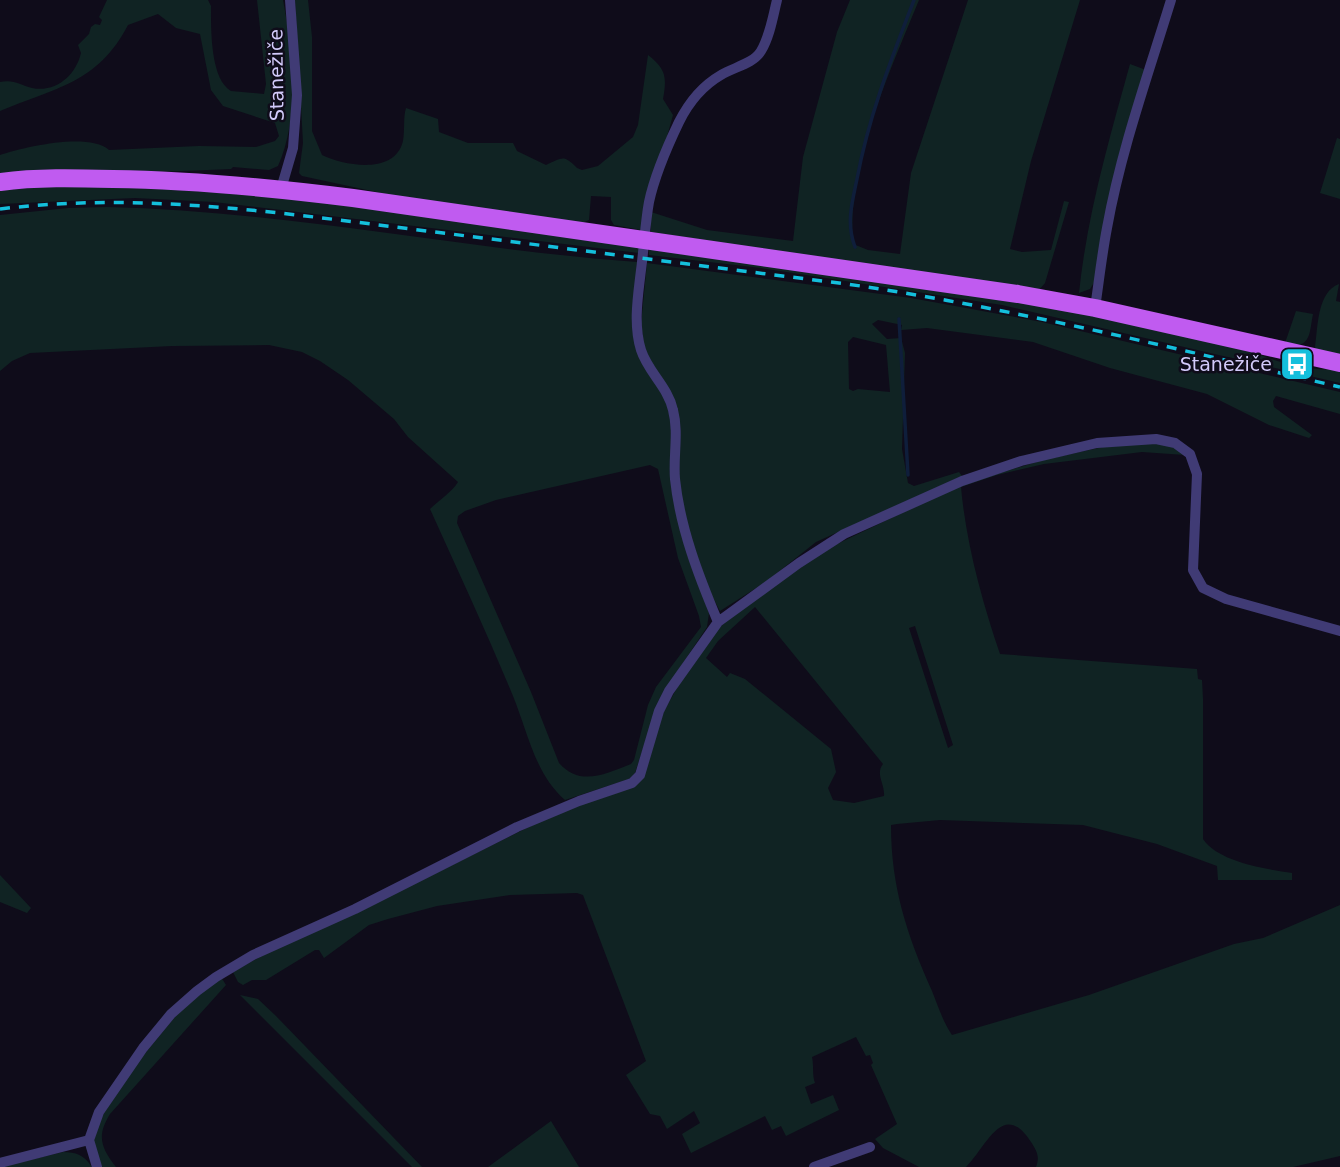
<svg xmlns="http://www.w3.org/2000/svg" width="1340" height="1167" viewBox="0 0 1340 1167" font-family="'DejaVu Sans',sans-serif">
	<rect width="100%" height="100%" fill="#0f0c1a"/>
	<path fill="#102323" fill-rule="evenodd" d="M 107,0 L 208,0 L 211,6 C 211,28 210,79 231,91 L 264,94 L 266,84 L 257,0 L 283,0 C 293,52 300,117 278,166 L 269,170 L 233,167 L 231,169 C 155,173 77,172 0,175 L 0,155 C 24,147 89,132 109,150 L 199,146 L 256,147 L 275,141 L 279,136 L 275,123 L 223,106 L 211,90 L 200,34 L 176,28 L 158,14 L 128,25 C 98,83 55,88 0,111 L 0,82 C 14,79 20,85 32,88 C 56,93 76,75 81,53 L 78,45 L 89,34 L 91,27 L 95,24 L 100,25 L 102,20 L 99,17 Z
		M 295,0 L 308,0 L 312,37 L 312,131 L 322,155 C 345,166 395,175 403,141 C 405,130 403,118 406,108 L 438,119 L 439,132 L 468,143 L 513,143 L 517,151 L 546,165 C 563,158 563,154 577,168 L 582,170 L 598,166 L 633,137 L 638,125 L 648,55 C 666,69 667,77 663,99 L 673,115 L 641,230 L 614,225 L 611,220 L 611,197 L 591,196 L 589,220 L 582,223 L 409,199 L 302,176 L 299,173 L 303,143 Z
		M 850,0 L 919,0 C 890,71 846,166 853,244 L 868,250 L 900,254 L 911,173 L 968,0 L 1080,0 L 1031,161 L 1010,249 L 1022,252 L 1051,250 L 1064,201 L 1069,202 L 1045,283 L 1039,290 L 651,232 L 651,212 L 707,230 L 793,241 L 803,157 L 837,32 Z
		M 1130,64 L 1146,70 L 1095,281 L 1090,289 L 1079,293 C 1087,215 1109,140 1130,64 Z
		M 1337,138 L 1340,139 L 1340,199 L 1320,193 Z
		M 50,185 L 190,189 L 333,202 L 640,246 L 639,253 L 214,202 L 135,198 L 0,204 L 0,188 Z
		M 107,207 C 285,211 460,249 637,262 L 633,323 L 668,404 L 687,554 L 709,613 L 707,627 L 665,690 L 657,706 L 635,773 L 629,779 L 565,800 C 535,774 528,733 513,696 C 487,633 458,571 430,509 C 439,500 452,492 458,482 L 408,437 L 394,419 L 348,380 L 320,361 L 302,352 L 269,345 L 172,346 L 30,353 L 12,361 L 0,371 L 0,215 L 68,208 ZM 650,465 L 658,469 L 678,558 L 699,616 L 701,627 L 656,687 L 648,705 L 634,760 L 631,764 C 605,774 580,787 559,763 L 531,692 L 457,523 L 458,516 L 465,511 L 496,500 Z
		M 649,247 L 1002,297 L 1238,345 C 1262,357 1290,367 1318,369 C 1325,370 1333,368 1340,369 L 1340,383 L 1002,305 L 761,268 L 649,255 Z
		M 647,263 L 911,298 L 1042,322 L 1340,392 L 1340,414 L 1276,396 L 1273,401 L 1274,407 L 1312,435 L 1309,438 L 1269,425 L 1207,394 L 1110,368 L 1033,342 L 927,328 L 901,330 L 902,325 L 878,320 L 872,324 L 887,339 L 901,338 L 905,353 L 902,449 L 908,483 L 914,486 L 959,472 L 962,476 L 816,542 L 767,581 L 720,611 L 704,581 L 686,521 L 677,480 L 680,431 L 645,352 L 641,324 ZM 853,337 L 886,345 L 890,392 L 858,389 L 853,391 L 849,389 L 848,342 Z
		M 1339,284 L 1336,301 L 1340,302 L 1340,357 L 1317,350 L 1315,347 C 1318,327 1317,292 1339,284 Z
		M 1296,311 L 1313,314 C 1309,335 1311,350 1285,343 Z
		M 1154,443 L 1171,445 L 1185,455 L 1142,452 L 1044,464 L 997,475 L 961,487 C 966,543 982,601 1000,654 L 1197,669 L 1198,679 L 1202,680 L 1203,699 L 1203,839 C 1218,862 1266,869 1292,873 L 1292,880 L 1218,880 L 1217,866 L 1157,844 L 1083,825 L 940,820 L 897,824 L 891,825 C 891,887 907,935 932,991 C 938,1006 943,1022 952,1035 L 1089,995 L 1234,944 L 1263,938 L 1340,905 L 1340,1156 L 1293,1167 L 1036,1167 C 1040,1157 1037,1151 1031,1142 C 1003,1099 987,1146 966,1167 L 919,1167 L 883,1148 L 875,1139 L 897,1124 L 871,1065 L 873,1063 L 870,1055 L 866,1056 L 856,1037 L 812,1057 C 814,1066 812,1075 815,1083 L 805,1087 L 811,1104 L 833,1095 L 839,1110 L 786,1136 L 781,1126 L 772,1130 L 765,1116 L 691,1153 L 682,1134 L 700,1123 L 694,1111 L 667,1129 L 660,1116 L 650,1114 L 626,1075 L 646,1061 L 583,895 L 577,893 L 510,895 L 437,906 L 388,919 L 369,925 L 324,958 L 319,950 L 315,950 L 266,980 L 252,980 L 243,985 L 238,982 L 233,972 L 288,941 L 422,880 L 555,814 L 636,785 L 664,711 L 687,670 L 713,632 L 786,576 L 835,545 L 960,485 L 1043,460 L 1103,447 ZM 755,607 L 883,764 C 875,774 885,784 884,796 L 854,803 L 833,800 L 828,788 L 836,772 L 831,749 L 745,679 L 730,673 L 727,677 L 706,658 L 718,641 ZM 915,626 L 953,745 L 948,748 L 909,628 Z
		M 0,875 L 31,908 L 27,913 L 0,902 Z
		M 221,977 L 226,985 L 110,1114 C 97,1135 100,1147 116,1167 L 102,1167 L 93,1144 L 98,1122 L 138,1062 L 183,1007 Z
		M 240,995 L 258,999 L 276,1016 L 422,1167 L 412,1167 Z
		M 551,1121 L 579,1167 L 488,1167 Z
		M 63,1152 C 76,1152 84,1155 92,1167 L 0,1167 Z"/>
	<g fill="none" stroke-linecap="round" stroke-linejoin="round">
		<path stroke="#0f1e3b" stroke-width="3.5" d="M 855,247 C 846,223 852,203 857,179 C 869,115 891,60 914,0
			M 899,319 L 908,475"/>
		<path stroke="#403b75" stroke-width="10" d="M 281,189 L 293,148 L 297,95 L 290,0
			M 1095,308 C 1099,281 1102,254 1107,228 C 1121,150 1148,75 1171,0
			M 718,622 C 699,577 680,528 675,479 C 673,456 679,433 673,410 C 668,387 648,372 641,350 C 633,324 638,296 641,270 C 644,248 645,224 649,202 C 655,174 667,147 679,122 C 689,102 702,86 721,75 C 734,67 753,64 761,51 C 770,36 773,16 777,0
			M 0,1163 L 89,1140
			M 97,1167 L 89,1140 L 99,1112 L 143,1048 L 171,1014 L 197,991 L 216,977 L 253,955 L 355,909 L 517,827 L 579,801 L 632,783 L 640,775 L 659,711 L 669,691 L 718,622 L 799,563 L 844,534 L 962,481 L 1021,461 L 1097,443 L 1156,439 L 1175,443 L 1190,454 L 1197,474 L 1193,570 L 1203,588 L 1226,599 L 1340,631
			M 814,1167 L 870,1147"/>
		<path stroke="#c05bf0" stroke-width="18" d="M 0,182 C 37,177 75,178 113,179 C 194,180 273,188 353,198 L 1018,294 L 1095,308 L 1340,363"/>
		<path stroke="#14bfdc" stroke-width="3.5" stroke-dasharray="10 9" stroke-linecap="butt" d="M 0,209 C 138,192 274,212 411,229 C 556,247 701,266 847,284 C 1013,308 1176,349 1340,387"/>
	</g>
	<defs>
		<g id="bus-square" transform="scale(1.75)"><rect x="-9" y="-9" width="18" height="18" rx="4" fill="#14bfdc" stroke="#0f0c1a"/><path d="M-5-6H5V4H4V6H2V4H-2V6H-4V4H-5ZM-3.5-4V0h7V-4ZM-3.5 1.2v1.5H-2V1.2ZM2 1.2v1.5H3.5V1.2Z" fill="#fff"/></g>
	</defs>
	<g fill-rule="evenodd">
		<use href="#bus-square" x="1297" y="364"/>
	</g>
	<g text-anchor="middle" dominant-baseline="central" stroke-width="5" stroke-linejoin="round" paint-order="stroke">
		<g font-size="19" fill="#d2cafa" stroke="#0f0c1a">
			<text transform="translate(276 75) rotate(-91)">Stanežiče</text>
		</g>
		<g font-size="19" fill="#d2cafa" stroke="#0f0c1a" text-anchor="end">
			<text x="1272" y="364">Stanežiče</text>
		</g>
	</g>
</svg>
